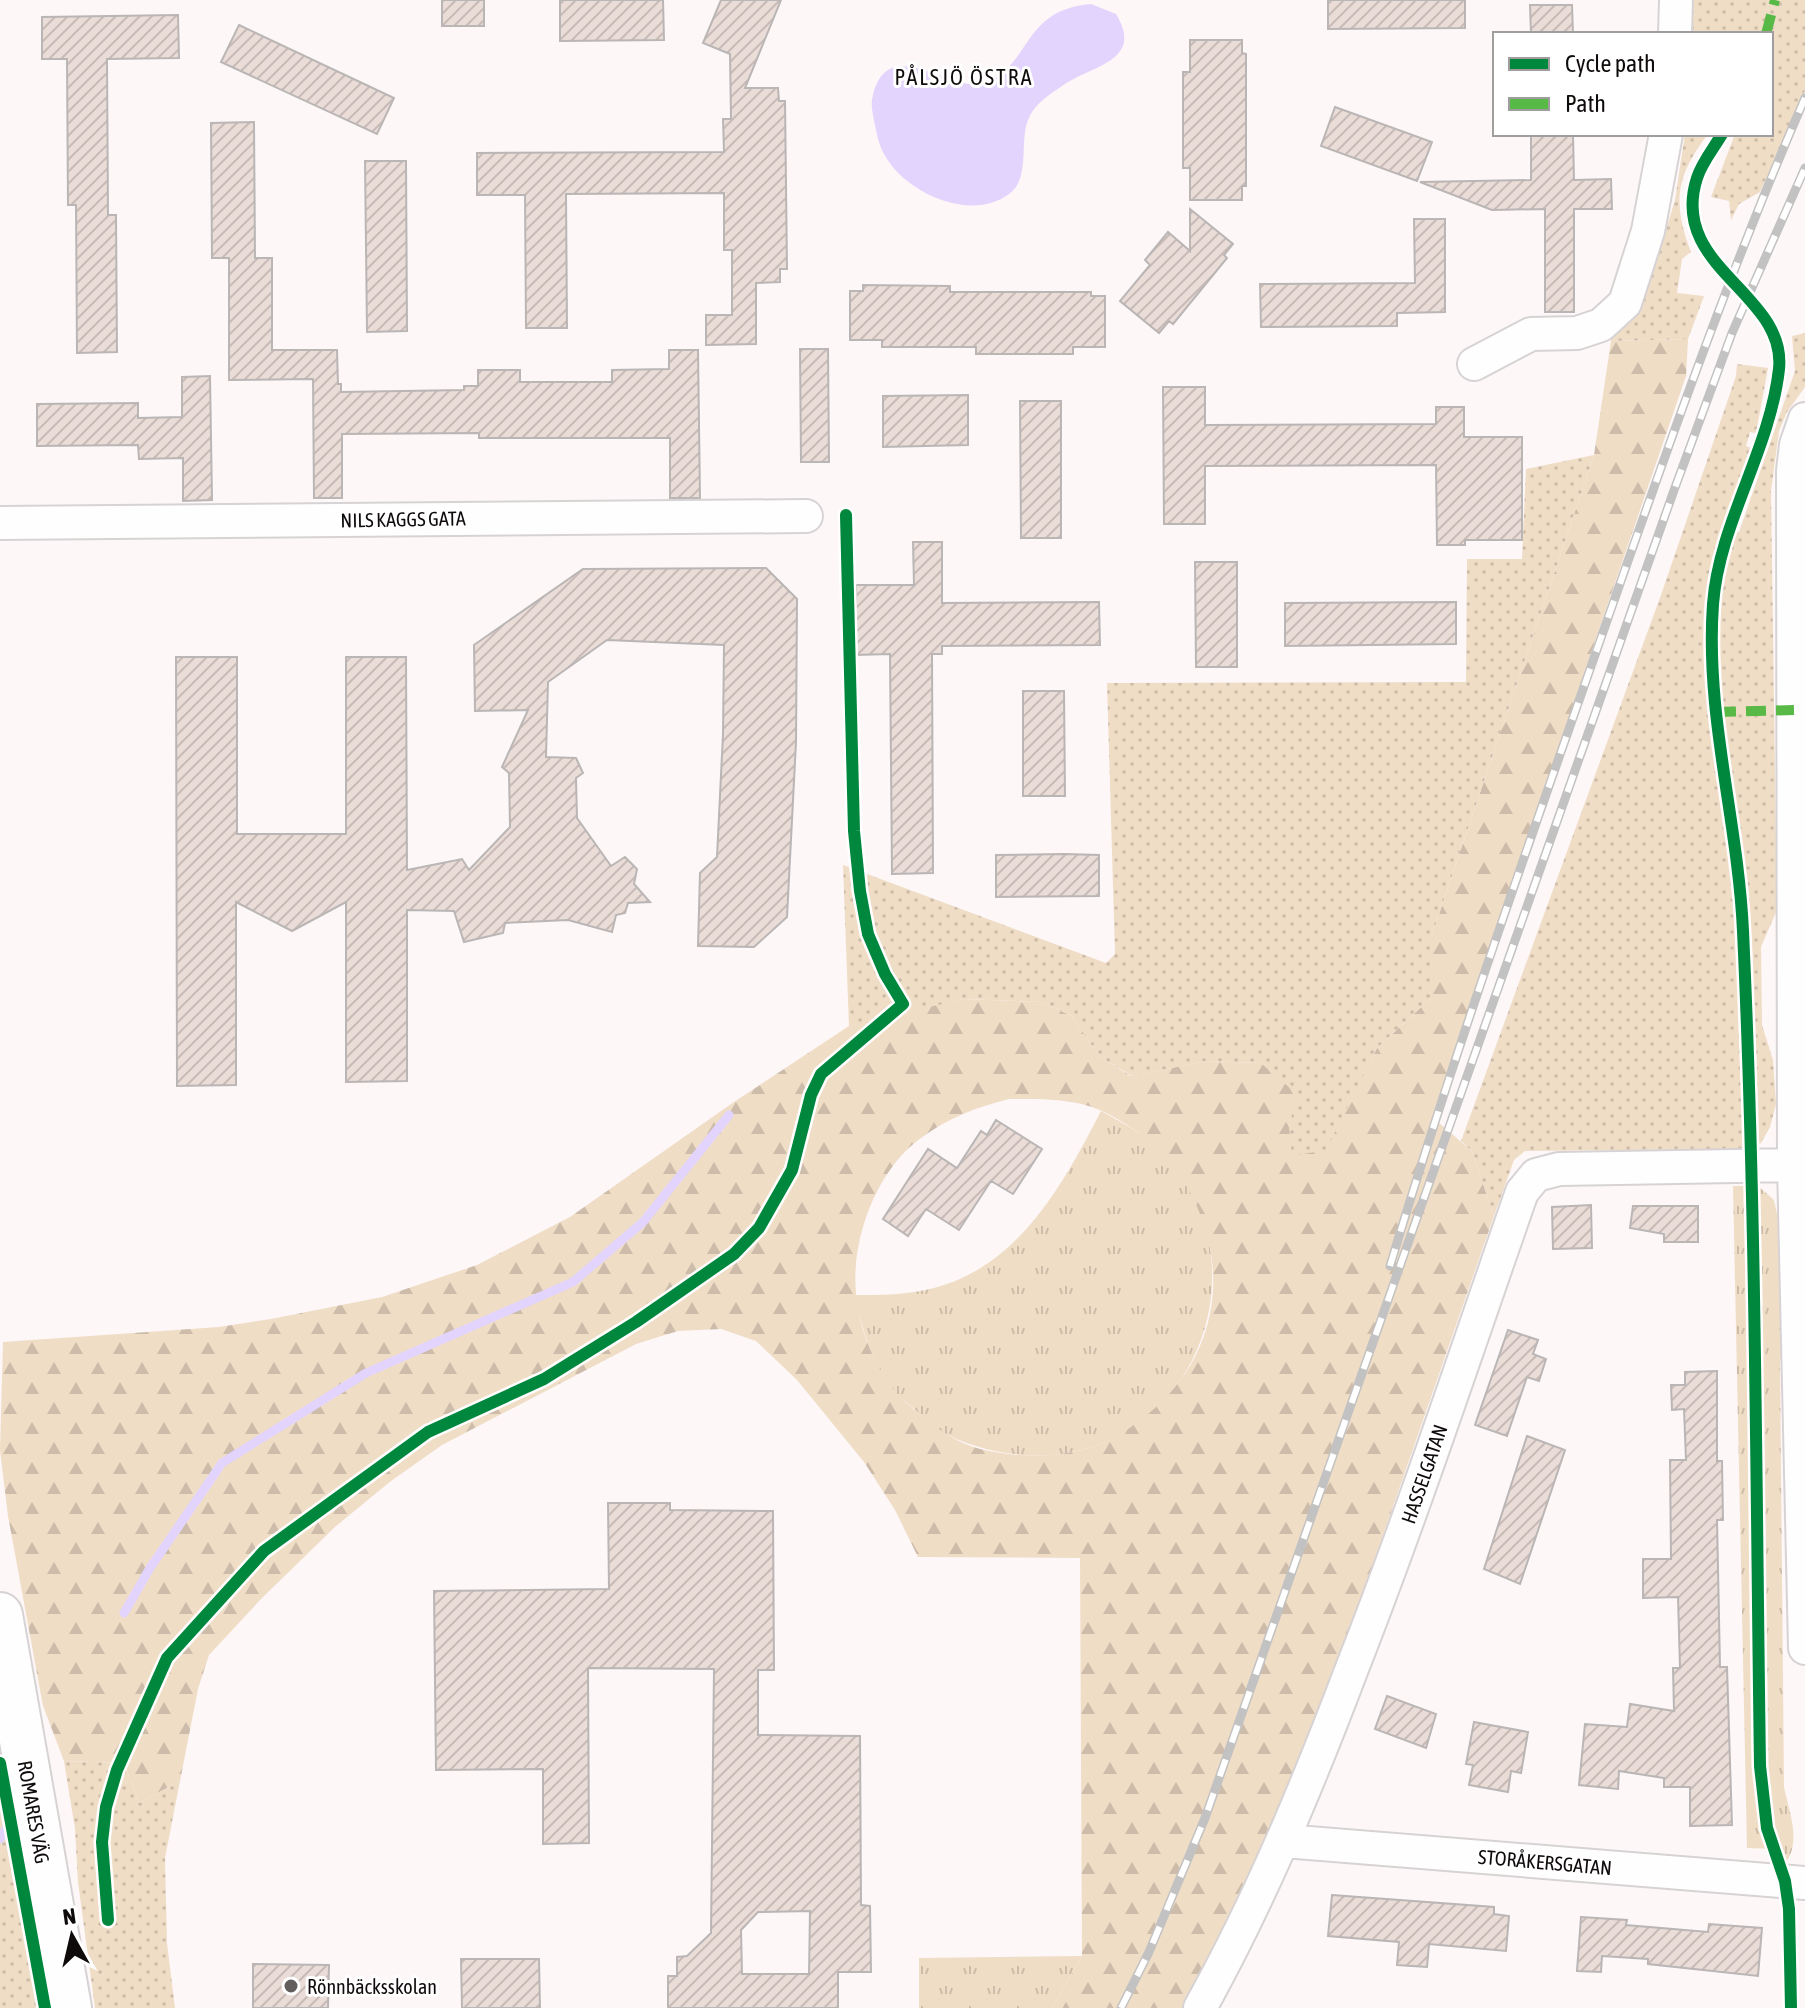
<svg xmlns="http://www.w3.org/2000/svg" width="1805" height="2008" viewBox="0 0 1805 2008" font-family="'Asap Condensed',sans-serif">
	<defs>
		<pattern id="grass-tufts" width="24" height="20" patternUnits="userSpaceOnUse" patternTransform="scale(2)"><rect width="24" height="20" fill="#f0ddc6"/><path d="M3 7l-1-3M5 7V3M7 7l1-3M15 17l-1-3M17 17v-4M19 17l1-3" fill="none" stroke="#cdbca9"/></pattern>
		<pattern id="forest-firs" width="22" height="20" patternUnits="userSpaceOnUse" patternTransform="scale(2)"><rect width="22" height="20" fill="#f0ddc6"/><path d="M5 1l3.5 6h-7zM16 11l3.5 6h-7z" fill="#cdbca9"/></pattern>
		<pattern id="park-dots" width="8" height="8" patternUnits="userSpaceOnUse" patternTransform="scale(2)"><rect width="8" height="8" fill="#f0ddc6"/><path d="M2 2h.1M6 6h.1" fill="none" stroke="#cdbca9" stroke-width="1.8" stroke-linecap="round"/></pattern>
		<pattern id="building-hatch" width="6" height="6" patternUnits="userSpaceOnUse" patternTransform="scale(2)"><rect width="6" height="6" fill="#eadcd7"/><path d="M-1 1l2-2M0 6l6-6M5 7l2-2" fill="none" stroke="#c8bbb7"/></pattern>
	</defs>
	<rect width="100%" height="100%" fill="#fdf7f8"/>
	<path fill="url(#grass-tufts)" d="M 1101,1111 C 1129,1126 1159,1143 1178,1169 C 1237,1251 1218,1369 1134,1427 C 1076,1466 998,1463 938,1430 C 928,1424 920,1414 911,1406 C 905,1401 898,1396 893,1390 C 871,1362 863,1329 854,1295 C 881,1295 908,1295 934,1288 C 1019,1266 1064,1183 1101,1111 Z
		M 1733,1186 L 1758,1186 L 1774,1200 L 1785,1250 L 1786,1331 L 1780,1362 L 1784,1787 C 1789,1812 1802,1841 1785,1864 L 1781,1860 L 1777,1849 L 1747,1848 Z
		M 1082,1956 L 1052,2008 L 919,2008 L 919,1958 Z"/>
	<path fill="url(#forest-firs)" fill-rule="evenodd" d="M 1688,339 L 1686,376 L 1432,1117 L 1472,1151 L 1494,1216 L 1308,1751 L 1187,2008 L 1052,2008 L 1082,1956 L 1080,1558 L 918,1557 L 895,1510 L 864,1462 L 797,1380 L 756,1341 L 721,1329 L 678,1331 L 636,1344 L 442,1445 L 391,1481 L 336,1526 L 261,1599 L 209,1655 L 198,1689 L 180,1781 L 139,1803 L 124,1763 L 64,1761 L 43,1706 L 8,1516 L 0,1450 L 3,1342 L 219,1327 L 271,1319 L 382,1297 L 477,1265 L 570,1217 L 731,1104 L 849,1026 L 892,1014 L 963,999 L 1041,1002 L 1072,1016 L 1100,1057 L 1131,1076 L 1206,1061 L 1261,1063 L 1298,1094 L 1289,1127 L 1325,1150 L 1377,1048 L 1431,998 L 1431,938 L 1594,455 L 1611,341 ZM 1009,1099 C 1041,1099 1075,1098 1104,1112 C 1220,1167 1254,1320 1155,1408 C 1135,1426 1109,1444 1082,1450 C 1048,1458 1014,1457 980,1449 C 957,1443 936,1428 918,1413 C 910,1405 899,1397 892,1388 C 858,1340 846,1283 863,1227 C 873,1193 892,1159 921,1138 C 948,1118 977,1107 1009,1099 Z"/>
	<path fill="url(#park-dots)" d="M 1692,0 L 1805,0 L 1805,91 L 1760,192 L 1739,204 L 1731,220 L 1729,201 L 1711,197 L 1735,134 L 1771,134 L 1771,34 L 1692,34 Z
		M 1685,134 L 1708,134 C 1676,176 1672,202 1691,252 L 1682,259 L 1677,293 L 1704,296 L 1688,339 L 1611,341 L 1612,334 L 1634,319 L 1661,246 L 1675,200 Z
		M 1805,333 L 1805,387 L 1787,412 L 1779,431 L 1771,491 L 1777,910 L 1761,947 L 1762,1025 L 1773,1060 L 1776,1104 L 1770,1127 L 1761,1143 L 1736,1149 L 1525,1151 L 1514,1160 L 1494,1216 L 1472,1151 L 1461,1141 L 1661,595 L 1736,376 L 1737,364 L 1768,368 L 1756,433 L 1750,432 L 1746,446 L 1751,448 L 1725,527 L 1739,532 L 1795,371 L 1792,336 Z
		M 1594,455 L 1431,938 L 1431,998 L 1377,1048 L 1326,1150 L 1292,1156 L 1289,1127 L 1297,1094 L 1261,1063 L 1206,1061 L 1132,1076 L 1100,1057 L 1072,1016 L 1041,1002 L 963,999 L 849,1026 L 843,865 L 1106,963 L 1115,954 L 1107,683 L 1466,682 L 1467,559 L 1522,559 L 1526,469 Z
		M 64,1761 L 124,1763 L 139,1803 L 180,1781 L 165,1858 L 167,1943 L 175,2008 L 95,2008 L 78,1882 L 75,1829 Z
		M 0,1808 L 37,2008 L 0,2008 Z"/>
	<path fill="#e2d4fc" d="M 1091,4 L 1116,14 C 1145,62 1091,65 1062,86 C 1049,95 1034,104 1028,120 C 1019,142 1031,178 1009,194 C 970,223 904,192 884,154 C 879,145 877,135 875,125 C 873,115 870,105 873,95 C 889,30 954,98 988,82 C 1033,60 1023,10 1091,4 Z"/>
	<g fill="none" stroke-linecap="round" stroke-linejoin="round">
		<path stroke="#e2d4fc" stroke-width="9" d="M 124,1613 L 150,1568 L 222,1463 L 366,1373 L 573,1282 L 643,1222 L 729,1115
			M 0,1839 L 7,1827"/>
	</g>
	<path fill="url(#building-hatch)" stroke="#bab6b5" stroke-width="2" fill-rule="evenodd" d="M 442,0 L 484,0 L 484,26 L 442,26 Z
		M 560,0 L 663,0 L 664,40 L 560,41 Z
		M 721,0 L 781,0 L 745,88 L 778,88 L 779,101 L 785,101 L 787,269 L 780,269 L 780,282 L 756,283 L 756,344 L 706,345 L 706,315 L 732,315 L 732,250 L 724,250 L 724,193 L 566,194 L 567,328 L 526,328 L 525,195 L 477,195 L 477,153 L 724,152 L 723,119 L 731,119 L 730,54 L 703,43 Z
		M 1328,0 L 1465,0 L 1465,28 L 1328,29 Z
		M 1530,5 L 1572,5 L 1573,34 L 1531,34 Z
		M 178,15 L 179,58 L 107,59 L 108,215 L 116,215 L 117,352 L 77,353 L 76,205 L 68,205 L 67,59 L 42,59 L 42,17 Z
		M 239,25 L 394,98 L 377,134 L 221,62 Z
		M 1190,40 L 1242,40 L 1242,53 L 1246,54 L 1246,186 L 1242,186 L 1242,200 L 1190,200 L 1190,168 L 1183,168 L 1183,72 L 1190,72 Z
		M 1335,107 L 1432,142 L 1417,181 L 1321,146 Z
		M 254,122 L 255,258 L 272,258 L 272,350 L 337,350 L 338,384 L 341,384 L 341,392 L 464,390 L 464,386 L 478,386 L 478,370 L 520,370 L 520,382 L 612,382 L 612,370 L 669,369 L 669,350 L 698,350 L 700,498 L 670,498 L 670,438 L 479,438 L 479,433 L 342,434 L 342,498 L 314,498 L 313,379 L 229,380 L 229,258 L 212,258 L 211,123 Z
		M 1531,134 L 1573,134 L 1574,180 L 1611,179 L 1612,209 L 1574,209 L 1574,312 L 1545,312 L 1545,209 L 1492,210 L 1420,182 L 1531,180 Z
		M 365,161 L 406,161 L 407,331 L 367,332 Z
		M 1190,209 L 1233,244 L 1224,255 L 1227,258 L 1173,324 L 1169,321 L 1159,333 L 1120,301 L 1150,265 L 1145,260 L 1168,232 L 1190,251 Z
		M 1414,219 L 1445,219 L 1445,312 L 1397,313 L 1397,326 L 1261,327 L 1260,284 L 1415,283 Z
		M 863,285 L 950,286 L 950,292 L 1091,292 L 1091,296 L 1105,296 L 1105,347 L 1073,347 L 1073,354 L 976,354 L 976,347 L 882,347 L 882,340 L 850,340 L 850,291 L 863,291 Z
		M 800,349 L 828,349 L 829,462 L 801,462 Z
		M 210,376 L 212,500 L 183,501 L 183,458 L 139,459 L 138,445 L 37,446 L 37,404 L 138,403 L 138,418 L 182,417 L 182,377 Z
		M 1163,387 L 1205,387 L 1205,425 L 1436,424 L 1436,407 L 1464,407 L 1464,437 L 1522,437 L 1522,540 L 1465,540 L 1465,545 L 1437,545 L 1436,465 L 1205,466 L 1205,524 L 1164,524 Z
		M 968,395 L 968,445 L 883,447 L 883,396 Z
		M 1020,401 L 1061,401 L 1061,538 L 1021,538 Z
		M 913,542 L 942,542 L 942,603 L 1099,602 L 1100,645 L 942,646 L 942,654 L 932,654 L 933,873 L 892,874 L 890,654 L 856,655 L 856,585 L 914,585 Z
		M 1195,562 L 1237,562 L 1237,667 L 1196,667 Z
		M 766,568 L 797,599 L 796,742 L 787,917 L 754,947 L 698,946 L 700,873 L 717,857 L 723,734 L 724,645 L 607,640 L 548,682 L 546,757 L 576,758 L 583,773 L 576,778 L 577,818 L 611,866 L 625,857 L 637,869 L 634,884 L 650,902 L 628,903 L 625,913 L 616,915 L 612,932 L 568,920 L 505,923 L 503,933 L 464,942 L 454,911 L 407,910 L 407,1081 L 346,1082 L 346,902 L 292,931 L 236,902 L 236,1085 L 177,1086 L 176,657 L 237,657 L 237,834 L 346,834 L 346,657 L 406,657 L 407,870 L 462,859 L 469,870 L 510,827 L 509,773 L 502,767 L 528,710 L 475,711 L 474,645 L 583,569 Z
		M 1456,602 L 1456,644 L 1285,646 L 1285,603 Z
		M 1023,691 L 1064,691 L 1065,796 L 1023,796 Z
		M 1064,854 L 1099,855 L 1099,896 L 996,897 L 996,855 Z
		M 996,1120 L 1042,1149 L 1013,1194 L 991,1181 L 959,1230 L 926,1209 L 908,1236 L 883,1219 L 928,1149 L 957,1168 L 981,1131 L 987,1135 Z
		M 1591,1205 L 1592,1248 L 1553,1249 L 1552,1207 Z
		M 1633,1206 L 1698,1206 L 1698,1242 L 1664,1242 L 1664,1234 L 1630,1228 Z
		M 1508,1330 L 1538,1340 L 1533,1354 L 1546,1359 L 1539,1381 L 1527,1377 L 1507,1436 L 1475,1425 Z
		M 1717,1371 L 1717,1461 L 1722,1461 L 1723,1520 L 1717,1520 L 1720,1667 L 1727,1667 L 1732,1825 L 1690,1826 L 1690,1787 L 1664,1787 L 1664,1778 L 1619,1771 L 1618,1789 L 1579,1785 L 1585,1724 L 1627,1727 L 1630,1704 L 1674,1711 L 1673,1668 L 1680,1668 L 1678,1597 L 1643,1598 L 1643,1559 L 1671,1559 L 1670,1460 L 1686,1460 L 1684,1409 L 1672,1410 L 1671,1385 L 1685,1385 L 1685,1372 Z
		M 1527,1436 L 1565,1450 L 1520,1584 L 1484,1569 Z
		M 608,1503 L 670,1503 L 670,1510 L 773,1511 L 774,1670 L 758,1670 L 758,1735 L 860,1736 L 861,1905 L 870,1906 L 871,1972 L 838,1972 L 838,2008 L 668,2008 L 668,1976 L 677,1976 L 677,1957 L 687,1956 L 711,1933 L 714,1669 L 588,1668 L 589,1843 L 543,1844 L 543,1769 L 436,1770 L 434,1591 L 609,1589 ZM 810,1911 L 809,1974 L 742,1974 L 741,1930 L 758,1912 Z
		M 1387,1696 L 1436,1714 L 1426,1748 L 1375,1729 Z
		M 1474,1722 L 1528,1732 L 1521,1773 L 1511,1771 L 1508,1792 L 1469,1785 L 1473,1765 L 1466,1764 Z
		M 1332,1895 L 1494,1907 L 1494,1914 L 1509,1916 L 1506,1951 L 1429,1944 L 1427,1967 L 1397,1965 L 1399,1942 L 1328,1936 Z
		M 1581,1917 L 1627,1920 L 1626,1925 L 1708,1932 L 1709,1924 L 1762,1928 L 1758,1976 L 1648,1964 L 1648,1959 L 1602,1956 L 1601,1972 L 1577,1971 Z
		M 461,1959 L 539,1959 L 540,2008 L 462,2008 Z
		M 253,1964 L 329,1965 L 328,2008 L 253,2008 Z"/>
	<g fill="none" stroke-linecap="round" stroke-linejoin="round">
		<g stroke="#d7d3d4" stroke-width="36">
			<path id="street" d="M 1675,34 L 1676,0
				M 1474,364 L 1531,334 L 1577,333 L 1601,325 L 1625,303 L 1648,231 L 1666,134
				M 1805,419 L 1796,445 L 1793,471 L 1794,1165 L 1805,1648
				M 0,523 L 806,516
				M 1284,1841 L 1805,1883
				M 1200,2008 C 1260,1900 1307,1787 1351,1671 C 1413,1513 1466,1352 1522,1192 L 1536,1175 L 1559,1169 L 1794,1165"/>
		</g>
		<g stroke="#d7d3d4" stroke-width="48">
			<path id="secondary" d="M 0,1615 L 69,2008"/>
		</g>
		<use href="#street" stroke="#fffefe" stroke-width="32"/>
		<use href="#secondary" stroke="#fffefe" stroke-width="44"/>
		<g stroke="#c3c2c2" stroke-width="9">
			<path id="rail" d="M 1390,1266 C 1450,1067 1519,871 1588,675 C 1656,481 1723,286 1805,98
				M 1121,2008 L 1149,1952 L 1205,1818 L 1673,493 L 1732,333 L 1805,168"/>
		</g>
		<use href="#rail" stroke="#fff" stroke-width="6" stroke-dasharray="18" stroke-linecap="butt"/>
		<path stroke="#58b947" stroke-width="10" stroke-dasharray="20 10" stroke-linecap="butt" d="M 1766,34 L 1775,0
			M 1716,712 L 1794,710"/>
		<g stroke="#fff" stroke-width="17">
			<path id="cycleway" d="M 1722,134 C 1714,148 1702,162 1697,178 C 1668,268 1787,293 1779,369 C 1770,450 1719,523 1713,604 C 1705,715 1738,821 1743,931 C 1756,1209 1756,1488 1760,1766 L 1767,1828 L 1785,1881 L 1789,1909 L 1791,2008
				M 0,1763 L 45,2008
				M 108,1920 L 102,1842 L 106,1807 L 117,1770 L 167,1658 L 264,1551 L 428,1432 L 544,1379 L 636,1322 L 734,1254 L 759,1228 L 792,1170 L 811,1095 L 821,1074 L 903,1004 L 885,974 L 868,934 L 860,891 L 854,831 L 846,515"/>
		</g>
		<use href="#cycleway" stroke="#00873e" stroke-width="12"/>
	</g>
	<circle fill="#625e5e" stroke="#fff" stroke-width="3" cx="291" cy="1986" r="8"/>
	<g text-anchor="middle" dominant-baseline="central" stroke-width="6" stroke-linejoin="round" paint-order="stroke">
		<g font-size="20" fill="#0f0b0b" stroke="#fff">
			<text transform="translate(403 519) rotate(-1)">NILS KAGGS GATA</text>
			<text transform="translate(1424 1474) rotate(-71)">HASSELGATAN</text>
			<text transform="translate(34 1812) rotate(80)">ROMARES VÄG</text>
			<text transform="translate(1545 1862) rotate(5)">STORÅKERSGATAN</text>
		</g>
		<g font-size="20" fill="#0f0b0b" stroke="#fff" text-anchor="start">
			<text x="307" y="1986">Rönnbäcksskolan</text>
		</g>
		<g font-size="22" letter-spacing="2" fill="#0f0b0b" stroke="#fff">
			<text x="964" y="77">PÅLSJÖ ÖSTRA</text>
		</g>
	</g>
	<rect x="1493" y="32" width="280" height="104" fill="#ffffff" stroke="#9f9d9d" stroke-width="2"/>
	<rect x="1509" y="58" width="40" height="12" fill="#00873e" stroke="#9f9d9d" stroke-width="2"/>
	<text x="1565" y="72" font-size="24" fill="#0f0b0b">Cycle path</text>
	<rect x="1509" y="98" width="40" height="12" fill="#58b947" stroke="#9f9d9d" stroke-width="2"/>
	<text x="1565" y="112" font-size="24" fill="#0f0b0b">Path</text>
	<g transform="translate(72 1936) rotate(352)" stroke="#ffffff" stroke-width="6" paint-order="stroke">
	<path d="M0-6L14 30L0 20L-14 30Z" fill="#0f0b0b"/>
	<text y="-12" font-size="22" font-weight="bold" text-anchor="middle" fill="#0f0b0b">N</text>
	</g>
</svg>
